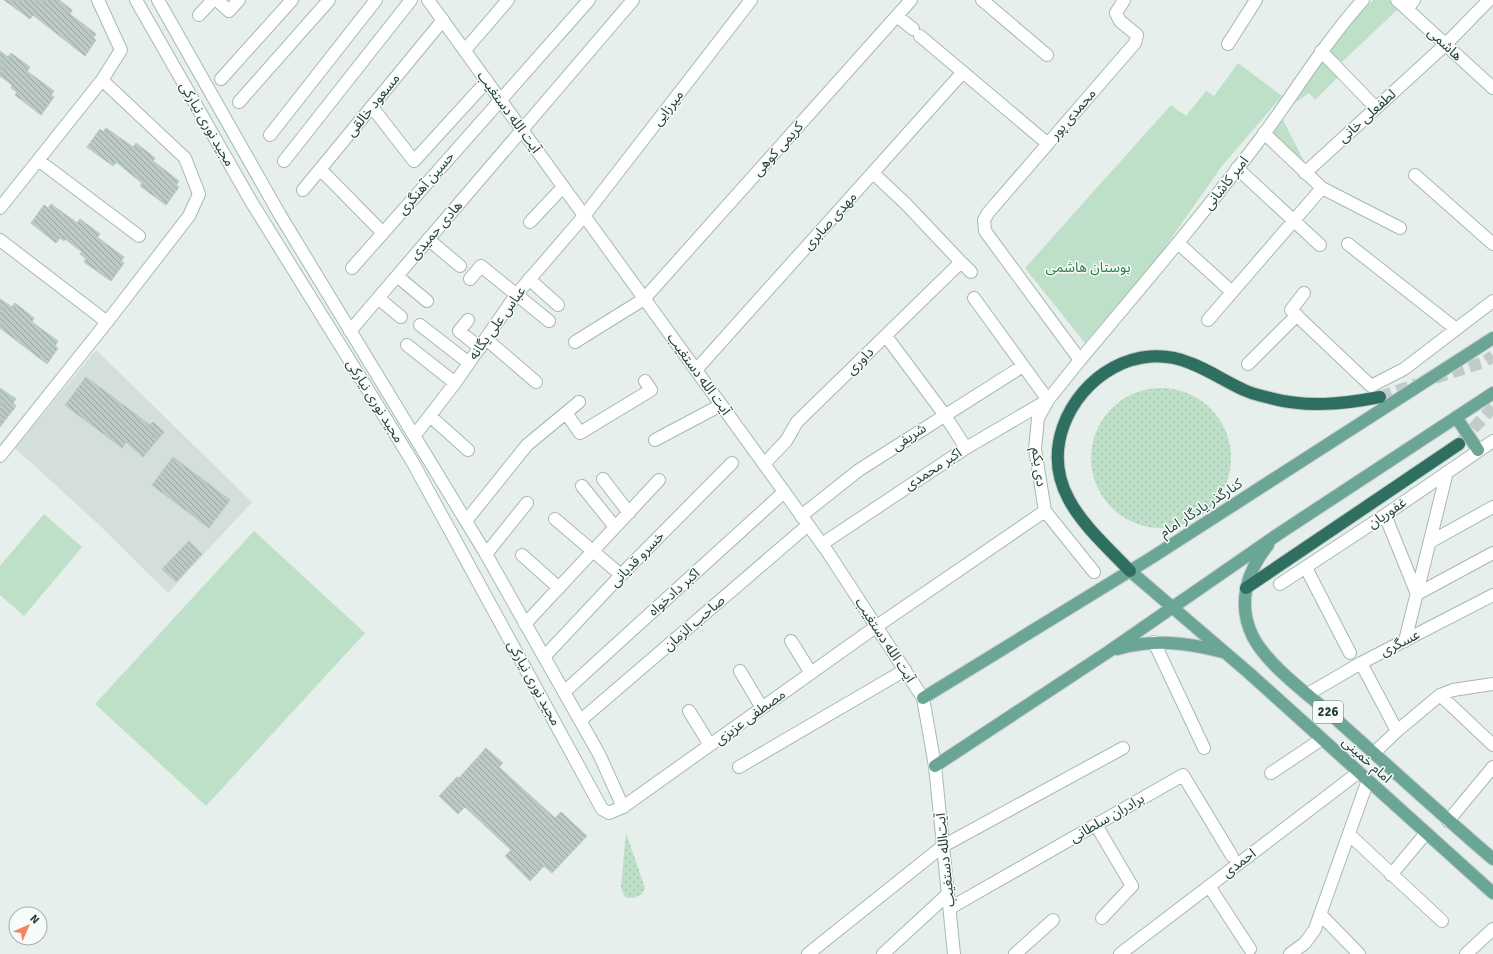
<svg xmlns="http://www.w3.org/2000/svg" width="1493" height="954" viewBox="0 0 1493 954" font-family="Signika,'Noto Sans Arabic',sans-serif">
	<defs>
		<pattern id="grass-dots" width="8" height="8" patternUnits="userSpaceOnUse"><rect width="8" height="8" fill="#bfe0c8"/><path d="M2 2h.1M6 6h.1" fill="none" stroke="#a4c1ad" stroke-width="1.8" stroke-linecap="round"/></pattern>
		<pattern id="building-back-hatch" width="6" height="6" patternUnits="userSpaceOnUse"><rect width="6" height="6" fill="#bbcac4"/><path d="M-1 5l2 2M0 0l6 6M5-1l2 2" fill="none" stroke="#98a6a0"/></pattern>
	</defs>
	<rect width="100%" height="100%" fill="#e6efeb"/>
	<path fill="#d4dfda" d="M 96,350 L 252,502 L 168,593 L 96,522 L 15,448 Z"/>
	<path fill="url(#grass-dots)" d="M1091 458a70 70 0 1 1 140 0a70 70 0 1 1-140 0Z
		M 626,833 L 645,888 C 642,896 636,898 628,898 L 624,896 L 621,887 Z"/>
	<path fill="#bfe0c8" d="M 1373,0 L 1389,0 L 1398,9 L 1342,62 L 1328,50 L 1349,24 Z
		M 1321,56 L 1340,75 L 1315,100 L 1309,93 L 1285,110 Z
		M 1238,63 L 1282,96 L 1222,166 L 1156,260 L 1085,343 L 1025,268 L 1171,105 L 1186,116 L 1206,91 L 1214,96 Z
		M 1281,116 L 1309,171 L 1268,132 Z
		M 44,514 L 82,547 L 24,616 L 0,595 L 0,566 Z
		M 254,531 L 365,633 L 206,806 L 95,704 Z"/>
	<path fill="url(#building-back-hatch)" stroke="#b8c9c2" d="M 4,0 L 59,0 L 72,10 L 70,14 L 96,34 L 93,38 L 96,40 L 85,56 L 33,15 L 30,19 Z
		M 0,51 L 8,57 L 11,53 L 30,67 L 27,71 L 54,91 L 51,95 L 54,97 L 41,115 L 15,95 L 17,92 L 11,88 L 12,85 L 0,76 Z
		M 106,128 L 133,147 L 136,143 L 155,158 L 153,161 L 179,181 L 176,185 L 179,187 L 166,205 L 140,186 L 142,183 L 116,162 L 113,166 L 87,147 L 100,129 L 103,132 Z
		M 51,204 L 77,223 L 80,219 L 100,234 L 97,237 L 124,257 L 121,261 L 124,263 L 111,281 L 84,262 L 86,259 L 80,254 L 82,252 L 65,239 L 64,241 L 60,238 L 56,243 L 31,223 L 44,205 L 48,208 Z
		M 0,299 L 12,307 L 15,303 L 34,318 L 32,322 L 58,341 L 55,346 L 58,348 L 47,364 L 0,328 Z
		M 86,377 L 150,425 L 153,422 L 164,432 L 143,457 L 126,442 L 122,448 L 65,405 Z
		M 0,388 L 16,399 L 13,403 L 16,406 L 0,427 Z
		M 173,457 L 230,500 L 209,528 L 152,485 Z
		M 189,541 L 202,554 L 176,582 L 162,569 Z
		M 486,748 L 503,763 L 499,767 L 555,818 L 561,812 L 587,836 L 552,873 L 544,866 L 530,881 L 505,856 L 511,850 L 465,807 L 458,814 L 439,796 L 457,777 L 459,778 Z"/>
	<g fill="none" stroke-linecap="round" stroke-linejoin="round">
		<path stroke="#bfccc8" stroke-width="12" stroke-dasharray="12 6" stroke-linecap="butt" d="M 1435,378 L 1484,362 L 1493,356
			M 1380,397 L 1417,384
			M 1461,442 L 1493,407"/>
		<g stroke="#a8b8b2" stroke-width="14">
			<path id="street" d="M 217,0 L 229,11 L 239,0
				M 982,0 L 1047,55
				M 1407,9 L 1414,0
				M 199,15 L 213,0
				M 897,16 L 913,29
				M 920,36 L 1048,144
				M 1228,44 L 1256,0
				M 465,50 L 508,0
				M 1321,51 L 1376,108
				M 221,79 L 292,0
				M 239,102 L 329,0
				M 372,107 L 414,161 L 487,81
				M 1264,133 L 1322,188 L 1400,228
				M 270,135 L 376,0
				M 38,160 L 139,236
				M 284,161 L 411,0
				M 1237,168 L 1320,245
				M 320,169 L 383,233
				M 873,173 L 906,204 L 959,260
				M 1305,173 L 1445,45 L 1489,0
				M 1415,175 L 1493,244
				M 303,190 L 443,20
				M 0,208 L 102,80
				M 530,222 L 563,187
				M 428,239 L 460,266
				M 0,240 L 107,322
				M 1178,243 L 1232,292
				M 1348,244 L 1456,329
				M 352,268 L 589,0
				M 397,276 L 427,301
				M 470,279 L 481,266 L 549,321
				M 529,279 L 558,305
				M 1304,293 L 1291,310 L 1371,386 L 1404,369 L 1493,301
				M 378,298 L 401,317
				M 468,320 L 459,331 L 480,348
				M 1208,320 L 1322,188
				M 420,325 L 469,363
				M 350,331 L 633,0
				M 886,336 L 944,414 L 966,448
				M 486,339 L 536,382
				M 575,342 L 644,299 L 911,0
				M 407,345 L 455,383
				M 1248,364 L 1297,315
				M 696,370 L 963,72
				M 566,413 L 580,433 L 651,390 L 645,381
				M 430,416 L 468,450
				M 415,435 L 455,383 L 516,295 L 584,216 L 751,0
				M 655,440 L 721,405
				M 0,456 L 107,322 L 189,216 L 199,194 L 185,158 L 102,80 L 121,50 L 98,0
				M 764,464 L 786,441 L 797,422 L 961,262 L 971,272
				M 603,479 L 629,513
				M 582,486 L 615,527
				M 1385,515 L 1417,594 L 1493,553
				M 801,516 L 859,470 L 1023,366
				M 555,519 L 621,575
				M 466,521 L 527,445 L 579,402
				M 1430,542 L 1493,507
				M 822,544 L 966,448 L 1048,400 L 974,298
				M 486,554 L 527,503
				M 522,555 L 559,588
				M 1306,568 L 1350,653
				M 1094,572 L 1045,511 L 1035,449 L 1038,418 L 1048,400 L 1080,360 L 985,231 L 984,220 L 988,213 L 1135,43 L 1137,35 L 1120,21 L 1116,13 L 1124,0
				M 1280,584 L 1385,515 L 1493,441
				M 525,624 L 659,480
				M 791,641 L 811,673
				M 1405,641 L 1447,472
				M 1154,642 L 1204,748
				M 544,657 L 621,575 L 732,463
				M 1361,663 L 1397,731
				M 740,671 L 762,708
				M 564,692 L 784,492
				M 1308,694 L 1361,663 L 1493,595
				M 1440,695 L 1493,745
				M 689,711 L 710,745
				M 581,720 L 808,525
				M 1374,753 L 1397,731 L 1440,695 L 1453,690 L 1493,684
				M 739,767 L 905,670
				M 1271,773 L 1322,739
				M 623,807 L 877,626 L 1045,511
				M 1448,821 L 1493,767
				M 1096,825 L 1132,886 L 1102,918
				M 1353,838 L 1442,921
				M 1391,875 L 1426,833
				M 1209,886 L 1250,949
				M 950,908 L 1183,775 L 1232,856
				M 1320,914 L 1359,954
				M 808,954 L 943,846 L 1123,748
				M 883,954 L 948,894
				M 1015,954 L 1053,920
				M 1120,954 L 1359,772
				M 1290,954 L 1305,943 L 1315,929 L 1368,780
				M 1466,954 L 1493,929"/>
		</g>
		<g stroke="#a4bbb3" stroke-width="14">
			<path id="secondary" d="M 136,0 L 252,203 L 412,461 L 602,809 L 609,813 L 623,807 L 599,754 L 486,554 L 280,215 L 158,0
				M 428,0 L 827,551 L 923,698 L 935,766 L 954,954
				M 1397,0 L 1493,88
				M 1080,360 C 1143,285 1206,211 1264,134 C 1297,89 1326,41 1363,0"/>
		</g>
		<g stroke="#c2cac8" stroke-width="14">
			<path id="primary" d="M 1456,417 L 1478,450
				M 1268,545 C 1246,572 1237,605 1253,637 C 1267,664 1305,692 1328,712 C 1383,761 1437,811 1493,859
				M 1130,571 L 1249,673 L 1493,893
				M 1117,649 C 1154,639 1185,642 1223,652
				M 923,698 L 1151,558 L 1493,338
				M 935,766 L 1108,652 L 1277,535 L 1493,393"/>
		</g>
		<g stroke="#c2cac8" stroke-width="14">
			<path id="highway" d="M 1130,571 C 1091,530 1041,491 1063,427 C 1081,376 1137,341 1190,363 C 1209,370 1226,382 1244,390 C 1252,394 1262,396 1270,398 C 1307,408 1344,404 1380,397
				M 1246,588 L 1459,444"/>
		</g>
		<use href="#street" stroke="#fff" stroke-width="12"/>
		<use href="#secondary" stroke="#fff" stroke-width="12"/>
		<use href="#primary" stroke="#6aa596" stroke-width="12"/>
		<use href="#highway" stroke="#2f6f62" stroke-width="12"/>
	</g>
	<g text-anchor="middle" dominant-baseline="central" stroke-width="3" stroke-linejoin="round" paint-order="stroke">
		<rect fill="#f7fbf9" stroke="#637a73" stroke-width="1" x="1313" y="701" width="30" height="22" rx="3"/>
		<g font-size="13" font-weight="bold" fill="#24423a">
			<text x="1328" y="712">226</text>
		</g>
		<g font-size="14" fill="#24423a" stroke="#f7fbf9">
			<text transform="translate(1445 44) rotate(43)">هاشمی</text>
			<text transform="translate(373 105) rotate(-51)">مسعود خالقی</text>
			<text transform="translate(668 108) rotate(-52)">میرزایی</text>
			<text transform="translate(509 112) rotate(54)">آیت الله دستغیب</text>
			<text transform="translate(1073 114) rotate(-49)">محمدی پور</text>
			<text transform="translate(1367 116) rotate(-42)">لطفعلی خانی</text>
			<text transform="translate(207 124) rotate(60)">مجید نوری نیارکی</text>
			<text transform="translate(778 149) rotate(-48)">کریمی کوهی</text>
			<text transform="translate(426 183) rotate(-49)">حسین آهنگری</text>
			<text transform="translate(1226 183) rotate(-52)">امیر کاشانی</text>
			<text transform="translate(830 221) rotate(-48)">مهدی صابری</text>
			<text transform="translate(436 230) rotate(-49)">هادی حمیدی</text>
			<text transform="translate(497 323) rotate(-54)">عباس علی یگانه</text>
			<text transform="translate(860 361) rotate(-45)">داوری</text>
			<text transform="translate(699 374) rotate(54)">آیت الله دستغیب</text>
			<text transform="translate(375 401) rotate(58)">مجید نوری نیارکی</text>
			<text transform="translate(909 437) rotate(-33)">شریفی</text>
			<text transform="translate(1039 467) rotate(83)">دی یکم</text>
			<text transform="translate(933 469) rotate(-33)">اکبر محمدی</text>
			<text transform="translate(1201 508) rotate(-33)">کنارگذر یادگار امام</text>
			<text transform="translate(1387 513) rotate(-34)">غفوریان</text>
			<text transform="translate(637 559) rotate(-46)">خسرو قدیانی</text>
			<text transform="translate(674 592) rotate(-42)">اکبر دادخواه</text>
			<text transform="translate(694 623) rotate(-41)">صاحب الزمان</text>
			<text transform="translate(885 640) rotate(57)">آیت الله دستغیب</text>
			<text transform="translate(1400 643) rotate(-27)">عسگری</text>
			<text transform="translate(534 683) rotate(61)">مجید نوری نیارکی</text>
			<text transform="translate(750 717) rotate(-36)">مصطفی عزیزی</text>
			<text transform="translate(1367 760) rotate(42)">امام خمینی</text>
			<text transform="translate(1107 818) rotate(-30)">برادران سلطانی</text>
			<text transform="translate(945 860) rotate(-96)">آیت‌الله دستغیب</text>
			<text transform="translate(1239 863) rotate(-37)">احمدی</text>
		</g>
		<g font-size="14" fill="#2d7a4b" stroke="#f7fbf9">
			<text x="1088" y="267">بوستان هاشمی</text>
		</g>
	</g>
	<g transform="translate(28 926) rotate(45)"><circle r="19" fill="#f7fbf9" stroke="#a3b1ad"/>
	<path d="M0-3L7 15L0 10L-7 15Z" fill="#f4845f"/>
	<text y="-6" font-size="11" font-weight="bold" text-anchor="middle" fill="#24423a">N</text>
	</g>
</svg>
